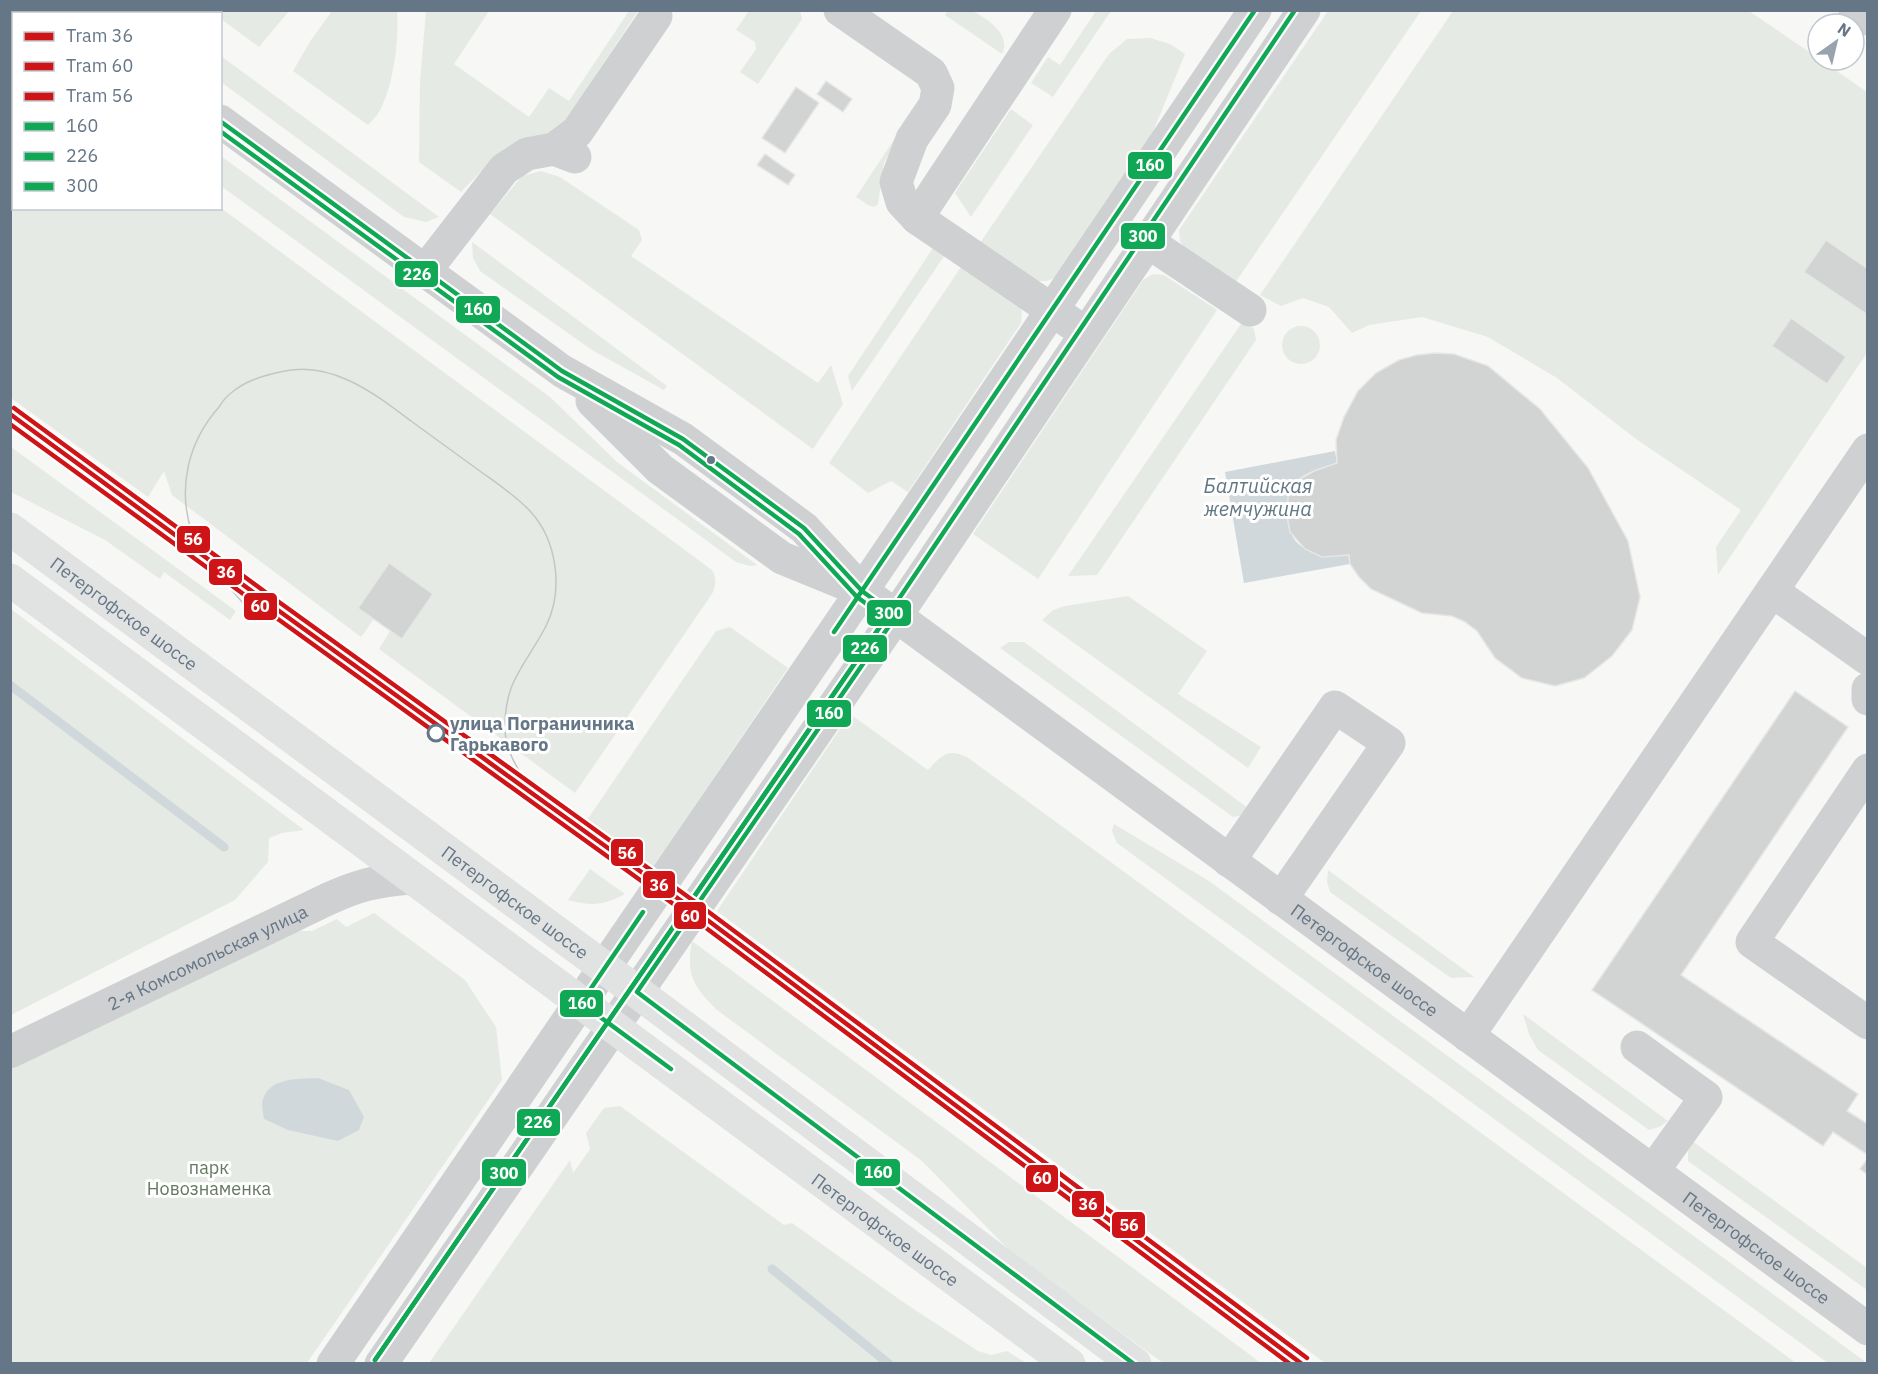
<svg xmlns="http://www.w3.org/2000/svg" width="1878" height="1374" viewBox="0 0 1878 1374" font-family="'IBM Plex Sans',sans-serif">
	<rect width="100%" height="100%" fill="#f7f7f6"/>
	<path fill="#e6eae4" d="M 210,11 L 289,11 L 259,47 L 221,19 L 220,14 L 214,13 Z
		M 332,11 L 397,11 C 399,39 394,84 380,110 C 377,116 372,121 368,125 L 293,71 L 311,40 Z
		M 426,11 L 489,11 L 454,64 L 529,117 L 549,88 L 569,101 L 629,11 L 638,11 L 559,131 L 499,153 L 461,192 L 419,162 L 420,81 Z
		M 749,11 L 800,11 L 802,19 L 758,84 L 740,72 L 756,49 L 755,42 L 736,30 Z
		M 948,11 C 955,10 966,9 972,11 C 987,18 1012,35 1002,54 L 945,15 Z
		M 1096,11 L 1111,11 L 1053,97 L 1031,83 L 1048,57 L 1060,65 Z
		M 1328,11 L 1421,11 L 1235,283 L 1184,249 L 1180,241 L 1179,230 Z
		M 1453,11 L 1749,11 L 1818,58 L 1818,60 L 1821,60 L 1867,92 L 1867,353 L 1718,575 L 1716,547 L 1741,510 L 1636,439 L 1557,378 L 1488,337 L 1422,317 L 1369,325 L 1352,333 L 1329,307 L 1303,298 L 1281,306 L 1260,295 Z
		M 1150,38 L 1170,44 L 1185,54 L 1152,134 L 1056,278 L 1046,281 L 1035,281 L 980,243 L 1109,54 L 1127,39 Z
		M 11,54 L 14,56 L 14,208 L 221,208 L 712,570 C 717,579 716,585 712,594 L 575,793 L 379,649 L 390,631 L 402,638 L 433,595 L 389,564 L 358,607 L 374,619 L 361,637 L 172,495 L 164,471 L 148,497 L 11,398 Z
		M 221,56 L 439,217 L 426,222 L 404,217 L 221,82 Z
		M 1011,109 L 1033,125 L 971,217 L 955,193 Z
		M 899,132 L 900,133 L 884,163 L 878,204 L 874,207 L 868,205 L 856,197 Z
		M 221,156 L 550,397 L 617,462 L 757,565 L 750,566 L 736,562 L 221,186 Z
		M 541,171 L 560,177 L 639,230 L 642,240 L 631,256 L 818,383 L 831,365 L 843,404 L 813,449 L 490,214 L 522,176 Z
		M 472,242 L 667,386 L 664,390 L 592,350 L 480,271 L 473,258 Z
		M 935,245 L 947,252 L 852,391 L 848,376 Z
		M 963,264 L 1016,299 L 1022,311 L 1021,323 L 908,492 L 891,481 L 868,493 L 829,463 Z
		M 1153,274 L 1164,275 L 1217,310 L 1038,579 L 973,534 L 1143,280 Z
		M 1243,321 L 1254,329 L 1256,340 L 1097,575 L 1068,576 Z
		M1282 345a19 19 0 1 1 38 0a19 19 0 1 1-38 0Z
		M 11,447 L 236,611 L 230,620 L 164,572 L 160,579 L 105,540 L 11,492 Z
		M 1128,596 L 1207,651 L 1178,694 L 1261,747 L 1248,768 L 1042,620 L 1053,610 L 1065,606 Z
		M 11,609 L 304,830 L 282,833 L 269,838 L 268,862 L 235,900 L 11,1015 Z
		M 730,627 L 788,668 L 653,868 L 587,820 L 716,631 Z
		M 1009,642 L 1024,642 L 1252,811 L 1244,815 L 1233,817 L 1000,648 Z
		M 850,714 L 928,770 C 942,755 947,748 967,757 L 1796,1363 L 1325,1363 L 717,911 Z
		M 1114,824 L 1209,881 L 1867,1363 L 1828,1363 L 1117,843 L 1112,831 Z
		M 590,869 L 625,894 C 603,906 592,906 568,900 Z
		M 1328,870 L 1474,977 L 1451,978 L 1330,892 L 1327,882 Z
		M 374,913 L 465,980 L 496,1027 L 502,1080 L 307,1363 L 11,1364 L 11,1069 L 294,931 L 312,931 L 337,919 L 346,927 Z
		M 692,941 L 1261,1363 L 1163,1363 L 1012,1253 L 922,1161 L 717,1010 C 693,986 686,975 692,941 Z
		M 1523,1014 L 1668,1121 L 1659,1127 L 1649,1130 L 1538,1050 L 1529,1034 Z
		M 620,1106 L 784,1225 L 792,1223 L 906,1304 L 978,1351 L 991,1355 L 1007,1351 L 1026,1363 L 429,1363 L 570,1160 L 573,1173 L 590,1149 L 586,1133 L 604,1108 Z
		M 1692,1141 L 1867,1268 L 1867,1290 L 1688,1161 L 1688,1151 Z"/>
	<path fill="#d0d8db" d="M 1335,451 L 1337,463 C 1324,467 1308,471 1298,480 C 1281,496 1283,541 1307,549 C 1320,553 1336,553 1349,555 L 1350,564 L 1244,583 L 1225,472 Z
		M 318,1078 L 349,1090 L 364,1117 L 359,1130 L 338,1141 L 288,1130 L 264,1119 C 263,1113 261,1105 263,1099 C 270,1077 299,1079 318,1078 Z"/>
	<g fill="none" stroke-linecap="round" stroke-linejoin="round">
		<path stroke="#d0d8db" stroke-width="9" d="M 10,685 L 224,847
			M 772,1269 L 889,1364"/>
	</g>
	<path fill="#d2d3d3" stroke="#e6e6e6" stroke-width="1.5" d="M 826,81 L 852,99 L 843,112 L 817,94 Z
		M 796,87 L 819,103 L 785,153 L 762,138 Z
		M 765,154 L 795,175 L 788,185 L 757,165 Z
		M 1826,240 L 1868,269 L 1868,315 L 1804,272 Z
		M 1791,318 L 1846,357 L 1827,384 L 1772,346 Z
		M 1436,353 L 1454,354 L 1488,366 L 1540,409 L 1588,468 L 1628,541 L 1640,597 L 1632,630 L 1612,656 L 1584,678 L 1555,686 L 1522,678 L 1495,658 L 1477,631 L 1465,622 L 1452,616 L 1422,613 L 1371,589 L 1359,577 L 1350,564 L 1349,555 L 1322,557 L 1305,549 L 1290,532 L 1287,516 L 1288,497 L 1298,480 L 1314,471 L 1337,463 L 1336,440 L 1344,417 L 1358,391 L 1376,373 L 1399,360 L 1417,355 Z
		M 389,563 L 433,594 L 402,639 L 358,608 Z
		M 1795,691 L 1848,727 L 1681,975 L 1858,1094 L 1847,1111 L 1868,1124 L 1868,1155 L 1833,1132 L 1823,1146 L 1592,990 Z
		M 1868,1158 L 1868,1175 L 1860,1169 Z"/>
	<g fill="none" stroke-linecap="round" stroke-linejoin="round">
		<g stroke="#ced0d1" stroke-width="33">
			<path d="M 70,10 L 74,14"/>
			<path d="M 840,10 L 931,73 L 938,88 L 935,105 L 912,139 L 896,182 L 902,202 L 917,218 L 1071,323"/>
			<path d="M 1855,10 L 1868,19"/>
			<path id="s1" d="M 220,121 L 562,371 L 683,439 L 804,528 L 862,591 L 1868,1329"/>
			<path d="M 554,149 L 577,132 L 656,16"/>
			<path d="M 917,218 L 1055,10"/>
			<path d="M 1148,242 L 1250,310"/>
			<path d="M 425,271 L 504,169 L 527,154 L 554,149 L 575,157"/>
			<path d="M 592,401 L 660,469 L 782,558 L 853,587"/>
			<path d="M 1772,591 L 1868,659"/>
			<path d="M 1868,689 L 1868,699"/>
			<path d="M 1868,770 L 1752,942 L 1868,1023"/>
			<path d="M 1229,861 L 1335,707 L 1389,743 L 1281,899"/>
			<path d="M 1468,1036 L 1868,450"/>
			<path d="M 1637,1047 L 1706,1097 L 1653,1171"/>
			<path id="s2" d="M 10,1052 L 328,899 C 359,885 376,881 409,878"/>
			<path d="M 333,1364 L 862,591 L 1255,10"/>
			<path d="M 381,1364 L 896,616 L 1304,10"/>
		</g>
		<g stroke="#e1e2e2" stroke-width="33">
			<path id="s3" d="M 10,529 L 605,968 L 1135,1364"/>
			<path id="s4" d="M 10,580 C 363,841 714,1105 1069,1364"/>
		</g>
		<path stroke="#c4c6c6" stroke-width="1.5" d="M 242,602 C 228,585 210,568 198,550 C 195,545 193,539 192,533 C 177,488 188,442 219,407 C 222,402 226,397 231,393 C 245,381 262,376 280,372 C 330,359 374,393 411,421 C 433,437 455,453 477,469 C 495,482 515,495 530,511 C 557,540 564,590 546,626 C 526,665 504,680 505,729 C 505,753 522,775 534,795"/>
		<g stroke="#fff" stroke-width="9">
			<path id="bus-1" d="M 220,121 L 562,371 L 683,439 L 804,528 L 862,591 L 896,616 L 637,992 L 1134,1364
				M 834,632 L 1255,10
				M 643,912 L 581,1003 L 671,1069"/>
		</g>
		<g stroke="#fff" stroke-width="9">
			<path id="bus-2" d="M 220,131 L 558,377 L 679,445 L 799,534 L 857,597 L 886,618 L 375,1360"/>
		</g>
		<g stroke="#fff" stroke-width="9">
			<path id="bus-3" d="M 375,1360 L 890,612 L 1295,10"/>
		</g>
		<use href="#bus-1" stroke="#10a855" stroke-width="4.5"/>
		<use href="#bus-2" stroke="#10a855" stroke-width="4.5"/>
		<use href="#bus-3" stroke="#10a855" stroke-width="4.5"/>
		<g stroke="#fff" stroke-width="9">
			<path id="tram-1" d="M 10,414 L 268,603 L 694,910 L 1302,1364"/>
		</g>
		<g stroke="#fff" stroke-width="9">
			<path id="tram-2" d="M 10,424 L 264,609 L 690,916 L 1290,1364"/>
		</g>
		<g stroke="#fff" stroke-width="9">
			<path id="tram-3" d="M 14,408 L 272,597 L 698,904 L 1307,1358"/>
		</g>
		<use href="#tram-1" stroke="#ce1417" stroke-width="4.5"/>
		<use href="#tram-2" stroke="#ce1417" stroke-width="4.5"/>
		<use href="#tram-3" stroke="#ce1417" stroke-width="4.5"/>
	</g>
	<circle fill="#657687" stroke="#fff" stroke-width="2" cx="711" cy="460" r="5"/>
	<circle fill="#fff" stroke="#657687" stroke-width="3" cx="436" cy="733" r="8"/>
	<g text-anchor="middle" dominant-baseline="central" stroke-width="6" stroke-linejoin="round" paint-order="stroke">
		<g font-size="18" fill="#657687" stroke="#fff">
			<text stroke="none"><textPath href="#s3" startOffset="142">Петергофское шоссе</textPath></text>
			<text stroke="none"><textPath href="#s3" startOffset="628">Петергофское шоссе</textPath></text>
			<text stroke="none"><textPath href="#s2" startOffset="219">2-я Комсомольская улица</textPath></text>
			<text stroke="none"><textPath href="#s1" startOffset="1422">Петергофское шоссе</textPath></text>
			<text stroke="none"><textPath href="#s4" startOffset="1090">Петергофское шоссе</textPath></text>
			<text stroke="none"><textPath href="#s1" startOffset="1908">Петергофское шоссе</textPath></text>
		</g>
		<g font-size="18" font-weight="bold" fill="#657687" stroke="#fff" text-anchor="start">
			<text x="450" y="723">улица Пограничника<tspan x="450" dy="21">Гарькавого</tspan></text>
		</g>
		<g font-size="18" fill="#647960" stroke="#fff">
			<text x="209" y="1167">парк<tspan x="209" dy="21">Новознаменка</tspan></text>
		</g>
		<g font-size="20" font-style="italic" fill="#617883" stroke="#fff">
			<text x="1258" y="485">Балтийская<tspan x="1258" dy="23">жемчужина</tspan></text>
		</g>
	</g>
	<g stroke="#fff" stroke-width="2">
		<rect x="1127" y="151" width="46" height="29" rx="6" fill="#10a855"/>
		<rect x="1120" y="222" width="46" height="28" rx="6" fill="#10a855"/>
		<rect x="394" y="260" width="45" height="28" rx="6" fill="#10a855"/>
		<rect x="455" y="295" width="46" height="29" rx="6" fill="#10a855"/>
		<rect x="176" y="525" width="35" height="29" rx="6" fill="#ce1417"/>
		<rect x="208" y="558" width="35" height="28" rx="6" fill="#ce1417"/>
		<rect x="243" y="592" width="35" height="29" rx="6" fill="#ce1417"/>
		<rect x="866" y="599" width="46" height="28" rx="6" fill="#10a855"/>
		<rect x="842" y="634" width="46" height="29" rx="6" fill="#10a855"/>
		<rect x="806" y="699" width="46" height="29" rx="6" fill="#10a855"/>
		<rect x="610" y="838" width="34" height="29" rx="6" fill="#ce1417"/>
		<rect x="642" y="870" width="34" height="29" rx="6" fill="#ce1417"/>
		<rect x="673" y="901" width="34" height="29" rx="6" fill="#ce1417"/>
		<rect x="559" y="989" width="45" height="29" rx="6" fill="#10a855"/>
		<rect x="516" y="1108" width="45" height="29" rx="6" fill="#10a855"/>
		<rect x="855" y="1158" width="46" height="29" rx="6" fill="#10a855"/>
		<rect x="481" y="1158" width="46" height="29" rx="6" fill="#10a855"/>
		<rect x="1025" y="1164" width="34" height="29" rx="6" fill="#ce1417"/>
		<rect x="1071" y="1190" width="34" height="28" rx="6" fill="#ce1417"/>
		<rect x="1111" y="1211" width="35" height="28" rx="6" fill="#ce1417"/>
	</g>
	<g font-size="16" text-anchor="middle" font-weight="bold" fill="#fff">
		<text x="1150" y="171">160</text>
		<text x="1143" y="242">300</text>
		<text x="417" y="280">226</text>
		<text x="478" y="315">160</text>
		<text x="193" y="545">56</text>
		<text x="226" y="578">36</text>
		<text x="260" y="612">60</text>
		<text x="889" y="619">300</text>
		<text x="865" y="654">226</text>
		<text x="829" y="719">160</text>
		<text x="627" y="859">56</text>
		<text x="659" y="891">36</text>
		<text x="690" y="922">60</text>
		<text x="582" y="1009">160</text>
		<text x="538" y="1128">226</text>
		<text x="878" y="1178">160</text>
		<text x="504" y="1179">300</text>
		<text x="1042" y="1184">60</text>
		<text x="1088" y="1210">36</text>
		<text x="1129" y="1231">56</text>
	</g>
	<rect width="1878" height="1374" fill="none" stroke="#657687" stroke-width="24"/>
	<rect x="12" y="12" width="210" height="198" fill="#ffffff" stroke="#c1c8cf" stroke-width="1.5"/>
	<rect x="24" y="32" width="30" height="9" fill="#ce1417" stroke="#c1c8cf" stroke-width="1.5"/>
	<text x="66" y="42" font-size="18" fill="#657687">Tram 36</text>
	<rect x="24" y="62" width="30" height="9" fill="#ce1417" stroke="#c1c8cf" stroke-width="1.5"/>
	<text x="66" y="72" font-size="18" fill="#657687">Tram 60</text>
	<rect x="24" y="92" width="30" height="9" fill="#ce1417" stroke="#c1c8cf" stroke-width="1.5"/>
	<text x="66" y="102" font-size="18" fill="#657687">Tram 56</text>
	<rect x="24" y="122" width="30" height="9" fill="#10a855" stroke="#c1c8cf" stroke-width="1.5"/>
	<text x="66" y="132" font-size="18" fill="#657687">160</text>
	<rect x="24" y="152" width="30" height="9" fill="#10a855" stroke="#c1c8cf" stroke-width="1.5"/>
	<text x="66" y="162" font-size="18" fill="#657687">226</text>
	<rect x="24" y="182" width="30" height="9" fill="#10a855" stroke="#c1c8cf" stroke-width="1.5"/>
	<text x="66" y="192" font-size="18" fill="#657687">300</text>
	<g transform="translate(1836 42) rotate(34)"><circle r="28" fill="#ffffff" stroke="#c1c8cf" stroke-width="1.5"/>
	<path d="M0-4.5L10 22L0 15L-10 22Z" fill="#98a3ae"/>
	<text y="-9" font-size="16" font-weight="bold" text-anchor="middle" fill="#657687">N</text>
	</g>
</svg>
